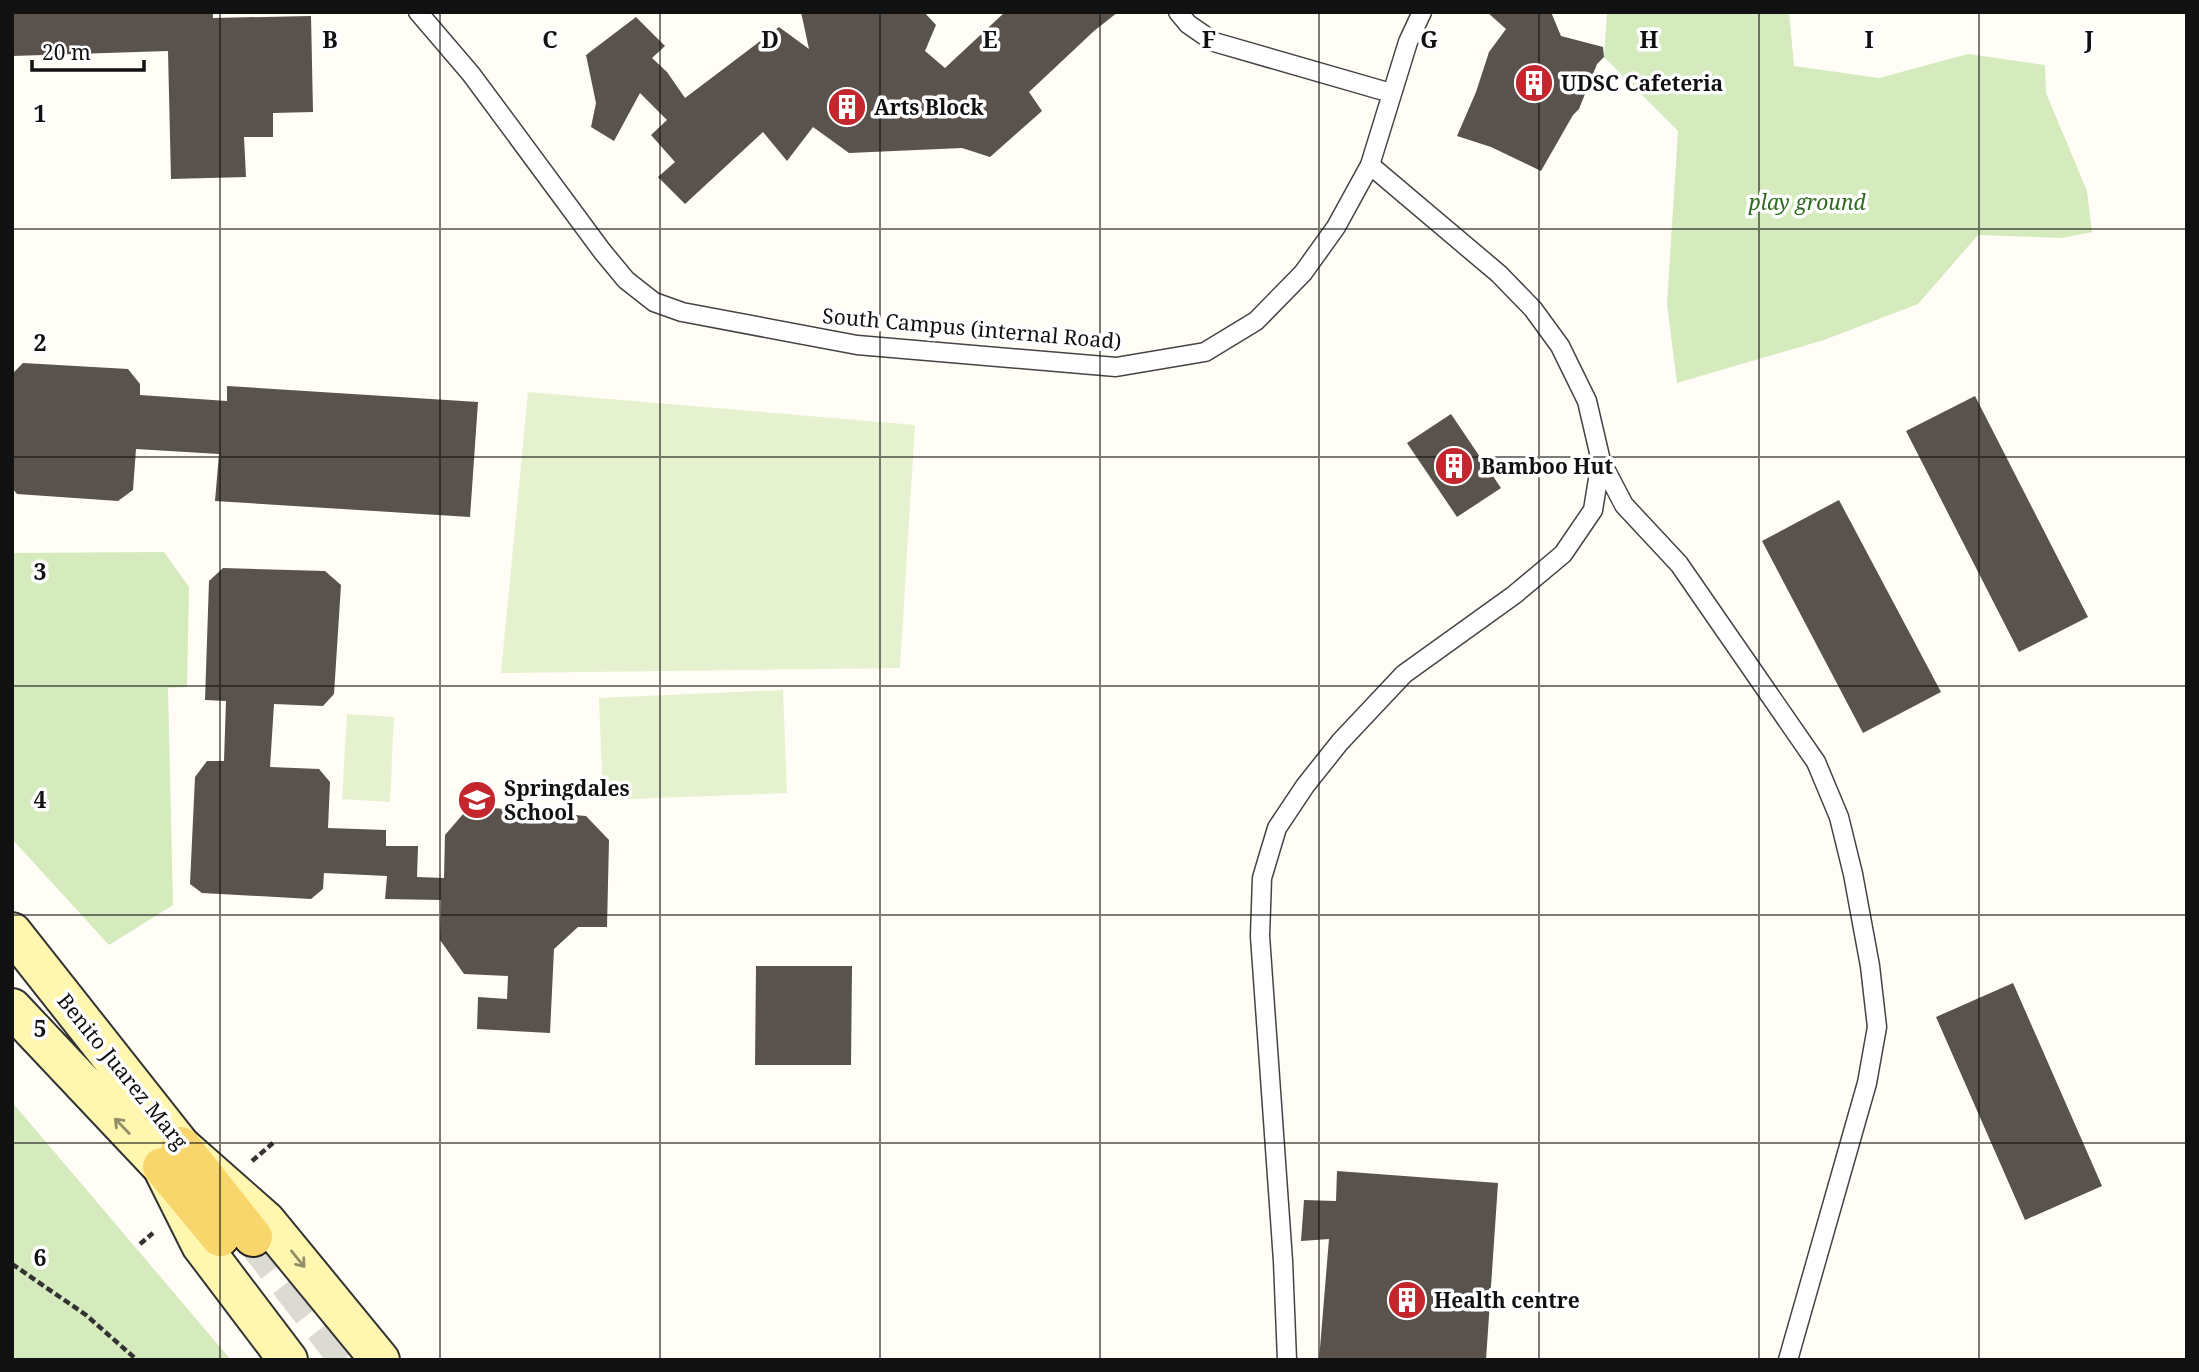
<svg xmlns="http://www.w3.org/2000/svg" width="2199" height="1372" viewBox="0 0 2199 1372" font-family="'Noto Serif',serif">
	<rect width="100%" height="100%" fill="#fffdf5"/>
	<path fill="#d5ebbd" d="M 1607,12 L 1789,12 L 1794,66 L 1879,78 L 1968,54 L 2045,65 L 2046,93 L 2087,191 L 2092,232 L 2062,238 L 1978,235 L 1918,304 L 1824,340 L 1677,383 L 1667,304 L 1678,131 L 1604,57 Z
		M 164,552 L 189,587 L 187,687 L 168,688 L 173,905 L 109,945 L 12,839 L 12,553 Z
		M 12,1102 L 231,1360 L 12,1360 Z"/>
	<path fill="#e6f2cf" d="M 528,392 L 915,425 L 900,668 L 501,673 Z
		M 783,690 L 787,793 L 603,800 L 599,698 Z
		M 347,714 L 394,717 L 390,802 L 342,799 Z"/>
	<path fill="#5a524d" d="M 12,12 L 213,12 L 213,18 L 311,16 L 313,112 L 273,113 L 273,137 L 244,137 L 246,177 L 171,179 L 168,51 L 12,56 Z
		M 801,12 L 924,12 L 936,25 L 925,51 L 945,68 L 1005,12 L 1118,12 L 1094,31 L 1029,92 L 1042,111 L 990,157 L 962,148 L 849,153 L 813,127 L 787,161 L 763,132 L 685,204 L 658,177 L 675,162 L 651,135 L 667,120 L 640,93 L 614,141 L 591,127 L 596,103 L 586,55 L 636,17 L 665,46 L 652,58 L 667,72 L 685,98 L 779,27 L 809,49 Z
		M 1487,12 L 1551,12 L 1561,36 L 1603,47 L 1604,57 L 1597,64 L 1579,109 L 1573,115 L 1541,171 L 1491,147 L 1457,136 L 1476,92 L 1489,52 L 1506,29 Z
		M 23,363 L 128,369 L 140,384 L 140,395 L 227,401 L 227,386 L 478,402 L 470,517 L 215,501 L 219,454 L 136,449 L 133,490 L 118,501 L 17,494 L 12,488 L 12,374 Z
		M 1975,396 L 2088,617 L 2019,652 L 1906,431 Z
		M 1451,414 L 1501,488 L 1457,517 L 1407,443 Z
		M 1839,500 L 1941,692 L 1863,733 L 1762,541 Z
		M 223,568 L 325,571 L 341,585 L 334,694 L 323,706 L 274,704 L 270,767 L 319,769 L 330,782 L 328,828 L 386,830 L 386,846 L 418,846 L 417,877 L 444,878 L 445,835 L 470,806 L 586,816 L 609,840 L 607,927 L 578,927 L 554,949 L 550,1033 L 477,1029 L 478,997 L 507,999 L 508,976 L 464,974 L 440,940 L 441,900 L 385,899 L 387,876 L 324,873 L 323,889 L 311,899 L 202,893 L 190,884 L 195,777 L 207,761 L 224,761 L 226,701 L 205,700 L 209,581 Z
		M 756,966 L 852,966 L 851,1065 L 755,1065 Z
		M 2013,983 L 2102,1186 L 2025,1220 L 1936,1017 Z
		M 1337,1171 L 1498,1183 L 1486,1360 L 1319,1360 L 1329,1239 L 1301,1241 L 1304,1200 L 1336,1201 Z"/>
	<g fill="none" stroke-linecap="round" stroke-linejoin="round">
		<path stroke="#dbdad3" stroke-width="38" stroke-dasharray="38 19" stroke-linecap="butt" d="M 253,1237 L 349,1360"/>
		<g stroke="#444" stroke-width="21">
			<path id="lane" d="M 418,12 L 471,74 L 602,251 L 626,280 L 654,302 L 682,312 L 857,345 L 1116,367 L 1205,352 L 1256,321 L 1303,273 L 1336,227 L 1370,165 L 1408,42 L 1422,12
				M 1178,12 L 1188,24 L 1214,42 L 1391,93
				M 1601,461 L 1624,505 L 1679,564 L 1816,762 L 1839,817 L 1853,874 L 1870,966 L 1877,1027 L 1867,1083 L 1788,1360
				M 1287,1360 L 1283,1261 L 1260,936 L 1262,878 L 1277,828 L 1305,786 L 1340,742 L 1404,674 L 1514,595 L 1563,554 L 1593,510 L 1601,461 L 1587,401 L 1560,346 L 1533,309 L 1499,274 L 1370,165"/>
		</g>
		<g stroke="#333" stroke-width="42">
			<path id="secondary" d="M 12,932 L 181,1146 L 266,1221 L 380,1360
				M 12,1008 L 162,1167 L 201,1245 L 288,1360"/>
		</g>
		<g stroke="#222" stroke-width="42">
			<path id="primary" d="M 181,1146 L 253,1237
				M 162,1167 L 220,1237"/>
		</g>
		<path stroke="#333" stroke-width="4.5" stroke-dasharray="7 3.5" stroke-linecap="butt" d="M 252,1161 L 273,1143
			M 140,1244 L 153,1233
			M 12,1264 L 86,1315 L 137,1360"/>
		<use href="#lane" stroke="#fff" stroke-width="18"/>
		<use href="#secondary" stroke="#fff6b0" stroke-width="38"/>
		<use href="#primary" stroke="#f9d66b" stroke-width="38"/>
	</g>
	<defs><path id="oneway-shaft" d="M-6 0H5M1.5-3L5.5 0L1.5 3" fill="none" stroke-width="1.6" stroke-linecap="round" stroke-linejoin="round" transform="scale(1.75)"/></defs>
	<g stroke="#948f68">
		<use href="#oneway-shaft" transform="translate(122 1126) rotate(-134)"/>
		<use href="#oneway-shaft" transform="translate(298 1259) rotate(51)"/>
	</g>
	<path fill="none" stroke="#111" stroke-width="2" stroke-opacity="0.55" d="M 220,12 L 220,1360M 440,12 L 440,1360M 660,12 L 660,1360M 880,12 L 880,1360M 1100,12 L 1100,1360M 1319,12 L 1319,1360M 1539,12 L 1539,1360M 1759,12 L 1759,1360M 1979,12 L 1979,1360M 12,229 L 2187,229M 12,457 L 2187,457M 12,686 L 2187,686M 12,915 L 2187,915M 12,1143 L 2187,1143"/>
	<defs>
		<g id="building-disc" transform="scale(2.0125)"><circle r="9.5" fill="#c4262e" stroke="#fff"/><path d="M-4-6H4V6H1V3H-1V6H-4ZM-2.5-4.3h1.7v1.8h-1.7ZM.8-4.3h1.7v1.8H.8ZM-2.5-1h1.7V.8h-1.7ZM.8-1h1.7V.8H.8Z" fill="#fff"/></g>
		<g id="school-disc" transform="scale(2.0125)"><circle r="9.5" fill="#c4262e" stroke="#fff"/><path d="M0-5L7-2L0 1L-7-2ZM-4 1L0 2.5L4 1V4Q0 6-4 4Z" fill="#fff"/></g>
	</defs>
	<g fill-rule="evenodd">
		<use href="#building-disc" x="1534" y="83"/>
		<use href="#building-disc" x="847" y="107"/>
		<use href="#building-disc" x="1454" y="466"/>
		<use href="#school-disc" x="477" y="800"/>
		<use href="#building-disc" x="1407" y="1300"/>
	</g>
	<g text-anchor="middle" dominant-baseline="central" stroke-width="7" stroke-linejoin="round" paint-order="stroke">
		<g font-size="21" font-weight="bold" fill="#111" stroke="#fff" text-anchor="start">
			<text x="1561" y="83">UDSC Cafeteria</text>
			<text x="874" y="107">Arts Block</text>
			<text x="1481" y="466">Bamboo Hut</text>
			<text x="504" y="788">Springdales<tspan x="504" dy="24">School</tspan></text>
			<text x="1434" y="1300">Health centre</text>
		</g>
		<g font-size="21" font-style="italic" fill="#2f6b1f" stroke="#fff">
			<text x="1807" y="202">play ground</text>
		</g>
		<g font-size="21" fill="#111" stroke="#fff">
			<text transform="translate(972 328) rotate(5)">South Campus (internal Road)</text>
			<text transform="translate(123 1071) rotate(51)">Benito Juarez Marg</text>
		</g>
	</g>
	<g font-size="23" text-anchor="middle" font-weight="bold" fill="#111" stroke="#fff" stroke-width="7" stroke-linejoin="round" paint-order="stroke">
		<text x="330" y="48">B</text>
		<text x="550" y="48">C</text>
		<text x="770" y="48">D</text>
		<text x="990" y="48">E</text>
		<text x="1209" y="48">F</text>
		<text x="1429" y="48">G</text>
		<text x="1649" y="48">H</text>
		<text x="1869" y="48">I</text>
		<text x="2089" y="48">J</text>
		<text x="40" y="122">1</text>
		<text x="40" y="351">2</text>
		<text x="40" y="580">3</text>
		<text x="40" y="808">4</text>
		<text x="40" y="1037">5</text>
		<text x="40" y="1266">6</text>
	</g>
	<rect width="2199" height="1372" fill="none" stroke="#111111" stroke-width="28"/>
	<path d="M32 60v10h112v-10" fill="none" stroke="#111111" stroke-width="3.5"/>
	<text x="42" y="60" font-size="21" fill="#111111" stroke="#ffffff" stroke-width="5" paint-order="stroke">20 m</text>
</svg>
